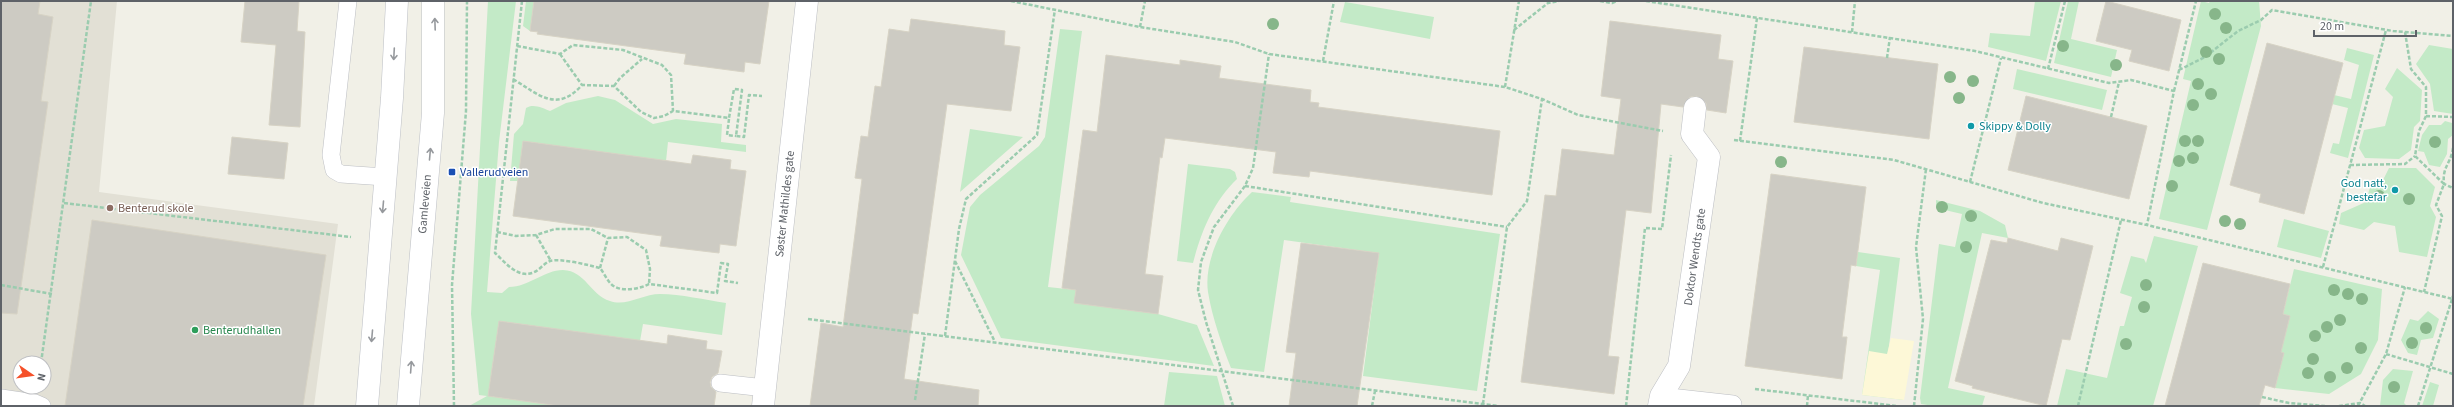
<svg xmlns="http://www.w3.org/2000/svg" width="2454" height="407" viewBox="0 0 2454 407" font-family="'Source Sans 3',sans-serif">
	<rect width="100%" height="100%" fill="#f1f0e7"/>
	<path fill="#e2e0d5" fill-rule="evenodd" d="M 1,1 L 117,1 L 99,192 L 338,224 L 314,406 L 1,406 ZM 20,363 L 44,363 L 44,387 L 20,387 Z"/>
	<path fill="#c3eac7" d="M 488,1 L 516,1 L 499,142 L 487,292 L 502,293 L 509,287 C 529,287 544,270 563,270 C 586,271 590,295 610,301 C 626,307 643,294 660,294 C 681,294 705,300 726,303 L 722,335 L 643,324 L 640,341 L 499,321 L 488,396 L 559,406 L 469,406 L 487,396 L 479,395 L 471,314 Z
		M 526,1 L 534,1 L 530,31 L 523,26 Z
		M 2035,1 L 2061,1 L 2046,61 L 1988,47 L 1990,33 L 2030,36 Z
		M 2068,1 L 2079,1 L 2071,39 L 2117,50 L 2111,77 L 2054,63 Z
		M 2201,1 L 2209,3 L 2210,1 L 2259,1 L 2261,26 L 2207,230 L 2159,219 L 2191,81 L 2183,79 Z
		M 1345,2 L 1434,17 L 1430,39 L 1340,22 Z
		M 1060,29 L 1082,31 L 1048,287 L 1076,290 L 1075,303 L 1158,314 L 1197,325 L 1214,366 L 1001,338 L 961,255 L 970,207 L 980,195 L 1039,146 L 1045,137 Z
		M 2429,45 L 2453,49 L 2453,114 L 2434,111 L 2430,84 L 2416,64 Z
		M 2347,48 L 2374,55 L 2348,158 L 2330,153 L 2333,143 L 2339,144 L 2348,108 L 2332,104 L 2334,95 L 2351,99 L 2359,65 L 2344,60 Z
		M 2397,68 L 2422,90 L 2420,121 L 2414,127 L 2411,150 L 2399,159 L 2365,158 L 2359,148 L 2364,130 L 2385,126 L 2393,97 L 2385,89 Z
		M 2017,69 L 2107,90 L 2102,110 L 2013,89 Z
		M 598,96 L 615,100 L 653,124 L 676,119 L 722,124 L 721,142 L 746,145 L 746,152 L 668,142 L 666,161 L 523,141 L 518,181 L 510,181 L 514,134 L 523,124 L 526,108 C 533,103 543,108 550,111 L 566,103 Z
		M 2445,121 L 2452,123 L 2453,135 L 2448,139 L 2447,154 L 2440,167 L 2429,165 L 2424,152 L 2418,151 L 2422,135 L 2429,125 L 2441,125 Z
		M 970,129 L 1023,137 L 960,192 Z
		M 1188,164 L 1230,169 L 1235,172 L 1237,179 C 1213,202 1201,232 1193,263 L 1177,261 Z
		M 2389,168 L 2416,168 L 2435,187 L 2430,206 L 2436,217 L 2427,257 L 2399,252 L 2395,226 L 2374,222 L 2364,230 L 2339,224 L 2341,213 L 2366,202 L 2370,187 L 2383,180 Z
		M 1252,192 L 1291,197 L 1290,202 L 1500,234 L 1477,391 L 1363,376 L 1379,253 L 1284,240 L 1264,372 L 1231,368 C 1222,345 1212,317 1208,292 C 1203,257 1228,214 1252,192 Z
		M 1936,200 L 1980,211 L 2005,225 L 2008,238 L 1982,233 L 1948,388 L 1985,396 L 1982,406 L 1934,406 L 1921,404 L 1920,398 L 1939,244 L 1955,247 L 1962,214 L 1936,208 Z
		M 2284,219 L 2329,231 L 2321,258 L 2277,247 Z
		M 2154,236 L 2198,246 L 2153,406 L 2057,406 L 2066,369 L 2107,378 L 2120,326 L 2124,326 L 2132,297 L 2120,293 L 2131,256 L 2144,259 L 2146,263 Z
		M 1858,252 L 1900,258 L 1888,354 L 1904,400 L 1862,395 L 1880,270 L 1856,266 Z
		M 2294,269 L 2382,289 L 2378,340 L 2361,374 L 2329,394 L 2275,388 L 2284,353 L 2272,350 L 2286,331 L 2290,316 L 2283,314 Z
		M 2428,311 L 2439,319 L 2433,338 L 2421,340 L 2417,355 L 2408,353 L 2401,340 L 2410,319 L 2418,321 Z
		M 2393,369 L 2413,371 L 2404,403 L 2407,406 L 2380,406 L 2383,380 Z
		M 1169,372 L 1217,376 L 1225,406 L 1164,406 Z
		M 2430,382 L 2439,385 L 2433,406 L 2422,406 Z"/>
	<path fill="#fdf8d7" d="M 1891,338 L 1914,341 L 1904,400 L 1862,395 L 1869,351 L 1887,354 Z"/>
	<path fill="#cdcbc3" stroke="#d7d3c5" d="M 1,1 L 40,1 L 38,14 L 53,17 L 41,101 L 48,102 L 17,314 L 1,313 Z
		M 245,1 L 299,1 L 297,31 L 305,32 L 300,127 L 269,125 L 276,45 L 241,42 Z
		M 534,1 L 769,1 L 760,64 L 745,62 L 744,72 L 684,64 L 686,54 L 537,34 L 538,32 L 530,31 Z
		M 2106,1 L 2181,20 L 2169,71 L 2129,61 L 2132,50 L 2096,41 Z
		M 911,19 L 1005,31 L 1004,45 L 1020,47 L 1011,111 L 947,104 L 918,314 L 913,313 L 904,379 L 979,390 L 978,406 L 810,406 L 821,323 L 843,327 L 862,179 L 855,178 L 861,136 L 868,137 L 875,86 L 881,87 L 889,29 L 909,32 Z
		M 1610,21 L 1721,35 L 1718,59 L 1733,61 L 1726,113 L 1707,110 L 1706,103 L 1697,96 L 1690,97 L 1683,107 L 1661,104 L 1651,213 L 1626,210 L 1608,356 L 1619,357 L 1614,394 L 1521,382 L 1545,195 L 1556,196 L 1562,149 L 1614,155 L 1621,99 L 1601,96 Z
		M 2267,43 L 2343,63 L 2304,214 L 2259,202 L 2261,194 L 2230,185 Z
		M 1804,47 L 1938,64 L 1929,139 L 1794,122 Z
		M 1106,55 L 1180,65 L 1180,60 L 1221,66 L 1219,78 L 1311,90 L 1310,102 L 1319,103 L 1318,107 L 1500,131 L 1492,195 L 1310,171 L 1309,177 L 1273,173 L 1276,152 L 1165,138 L 1162,158 L 1160,157 L 1145,274 L 1163,276 L 1158,314 L 1074,303 L 1076,290 L 1062,288 L 1083,130 L 1097,132 Z
		M 2026,96 L 2147,126 L 2129,199 L 2008,170 Z
		M 232,137 L 288,143 L 284,179 L 228,174 Z
		M 523,141 L 691,164 L 693,155 L 731,160 L 730,169 L 746,171 L 736,246 L 720,244 L 719,253 L 660,246 L 662,236 L 513,216 Z
		M 1771,174 L 1866,187 L 1856,266 L 1851,265 L 1842,337 L 1847,337 L 1842,379 L 1745,366 Z
		M 92,220 L 326,255 L 303,406 L 65,406 Z
		M 2008,238 L 2058,251 L 2061,238 L 2093,246 L 2070,340 L 2062,339 L 2046,406 L 1972,388 L 1973,386 L 1955,381 L 1991,240 L 2007,243 Z
		M 1301,243 L 1379,253 L 1357,406 L 1289,406 L 1296,353 L 1286,352 Z
		M 2203,263 L 2290,284 L 2283,314 L 2290,316 L 2281,352 L 2284,353 L 2275,388 L 2265,385 L 2259,406 L 2165,406 Z
		M 499,321 L 667,344 L 668,335 L 707,341 L 706,349 L 722,351 L 718,373 L 712,377 L 710,382 L 711,387 L 716,392 L 714,406 L 559,406 L 488,396 Z"/>
	<g fill="none" stroke-linecap="round" stroke-linejoin="round">
		<g stroke="#bcbec3" stroke-width="18">
			<path id="service" d="M 348,1 L 331,155 L 334,170 L 341,174 L 385,177
				M 720,383 L 765,388
				M 1661,396 L 1733,404
				M 1,398 L 35,403 L 42,406"/>
		</g>
		<g stroke="#bcbec3" stroke-width="23">
			<path id="minor" d="M 763,406 L 807,1
				M 1659,406 L 1661,396 L 1679,366 L 1709,157 L 1692,134 L 1695,108"/>
		</g>
		<g stroke="#bcbfc5" stroke-width="23">
			<path id="secondary" d="M 367,406 L 392,98 L 397,1
				M 408,406 L 433,113 L 433,1"/>
		</g>
		<path stroke="#9bccaf" stroke-width="2.5" stroke-dasharray="4 2" stroke-linecap="butt" d="M 522,1 L 495,253 C 505,262 517,278 532,273 C 539,271 544,263 550,261 C 562,258 588,265 600,268 C 604,273 607,280 611,284 C 620,293 640,289 649,284 L 717,293 L 721,263 L 728,264 L 725,281 L 738,283
			M 1011,1 L 1140,27 L 1235,42 L 1269,54 L 1505,87 L 1542,99 L 1578,115 L 1663,131
			M 1600,1 L 1612,3 L 1617,1
			M 1646,1 L 1975,51 L 2109,83 L 2131,80 L 2174,91 L 2147,225
			M 1581,2 L 1581,1
			M 1140,27 L 1145,1
			M 1514,30 L 1548,3 L 1559,1
			M 1852,32 L 1855,1
			M 2405,32 L 2411,69 L 2426,87 L 2426,116 L 2419,131 L 2415,156 L 2444,184 L 2436,205 L 2442,216 L 2424,292
			M 517,46 L 560,54 L 573,45 L 623,50 L 662,65 L 671,75 L 673,111
			M 560,54 L 582,85
			M 1887,58 L 1890,37
			M 1323,61 L 1334,1
			M 2048,69 L 2065,1
			M 2179,70 L 2205,57 L 2238,31 L 2261,20 L 2272,10 L 2393,31 L 2453,36
			M 513,79 C 539,95 557,113 582,85 L 614,86 L 641,112 L 654,118 L 664,116 L 673,111 L 729,118 L 734,89 L 742,90 L 736,136 L 744,137 L 749,95 L 762,96
			M 614,86 L 620,78 L 642,59
			M 1505,87 L 1519,1
			M 2174,91 L 2196,1
			M 2426,116 L 2453,117
			M 2111,117 L 2119,82
			M 729,119 L 727,135 L 736,136
			M 1734,140 L 1894,160 L 2043,203 L 2147,225 L 2453,299
			M 1740,141 L 1757,18
			M 2453,148 C 2451,164 2442,166 2444,184 L 2453,188
			M 2350,165 L 2405,164 L 2415,156
			M 1970,182 L 2001,58
			M 1245,186 L 1507,227
			M 64,203 L 351,237
			M 497,232 L 516,236 L 536,235 L 555,229 L 591,229 L 608,238 L 627,237 L 646,250 L 650,269 L 649,284
			M 536,235 L 551,261
			M 955,261 L 995,342
			M 2323,267 L 2386,30
			M 600,268 L 608,238
			M 1,285 L 52,294
			M 808,319 L 1498,406
			M 945,336 L 959,229 L 966,199 L 1037,135 L 1055,9
			M 2386,354 L 2453,374
			M 41,363 L 91,1
			M 1755,389 L 1897,406
			M 2262,397 L 2289,403 L 2325,406
			M 915,400 L 925,334
			M 1483,404 L 1507,227 L 1527,201 L 1542,99
			M 454,406 L 452,285 L 466,111 L 467,1
			M 1233,406 L 1206,322 L 1198,290 L 1201,262 L 1214,227 L 1245,186 L 1253,168 L 1269,54
			M 1372,406 L 1375,391
			M 1626,406 L 1645,228 L 1662,229 L 1671,155
			M 1807,406 L 1808,395
			M 1914,406 L 1923,319 L 1916,247 L 1926,169
			M 2078,406 L 2121,220
			M 2339,406 L 2360,403 L 2365,406
			M 2358,406 L 2386,354 L 2405,287
			M 2418,406 L 2453,296"/>
		<use href="#service" stroke="#fff" stroke-width="17"/>
		<use href="#minor" stroke="#fff" stroke-width="22"/>
		<use href="#secondary" stroke="#fff" stroke-width="22"/>
	</g>
	<g fill="#87b68a">
		<circle cx="2215" cy="14" r="6"/>
		<circle cx="1273" cy="24" r="6"/>
		<circle cx="2226" cy="28" r="6"/>
		<circle cx="2063" cy="46" r="6"/>
		<circle cx="2206" cy="52" r="6"/>
		<circle cx="2219" cy="59" r="6"/>
		<circle cx="2116" cy="65" r="6"/>
		<circle cx="1950" cy="77" r="6"/>
		<circle cx="1973" cy="81" r="6"/>
		<circle cx="2198" cy="84" r="6"/>
		<circle cx="2211" cy="94" r="6"/>
		<circle cx="1959" cy="98" r="6"/>
		<circle cx="2193" cy="105" r="6"/>
		<circle cx="2185" cy="141" r="6"/>
		<circle cx="2198" cy="141" r="6"/>
		<circle cx="2435" cy="142" r="6"/>
		<circle cx="2193" cy="158" r="6"/>
		<circle cx="2179" cy="161" r="6"/>
		<circle cx="1781" cy="162" r="6"/>
		<circle cx="2172" cy="186" r="6"/>
		<circle cx="2379" cy="196" r="6"/>
		<circle cx="2409" cy="199" r="6"/>
		<circle cx="1942" cy="207" r="6"/>
		<circle cx="1971" cy="216" r="6"/>
		<circle cx="2225" cy="221" r="6"/>
		<circle cx="2240" cy="224" r="6"/>
		<circle cx="1966" cy="247" r="6"/>
		<circle cx="2146" cy="285" r="6"/>
		<circle cx="2334" cy="290" r="6"/>
		<circle cx="2348" cy="294" r="6"/>
		<circle cx="2362" cy="299" r="6"/>
		<circle cx="2144" cy="307" r="6"/>
		<circle cx="2340" cy="320" r="6"/>
		<circle cx="2327" cy="327" r="6"/>
		<circle cx="2426" cy="328" r="6"/>
		<circle cx="2315" cy="336" r="6"/>
		<circle cx="2412" cy="343" r="6"/>
		<circle cx="2126" cy="344" r="6"/>
		<circle cx="2361" cy="348" r="6"/>
		<circle cx="2313" cy="359" r="6"/>
		<circle cx="2347" cy="368" r="6"/>
		<circle cx="2308" cy="373" r="6"/>
		<circle cx="2330" cy="377" r="6"/>
		<circle cx="2394" cy="387" r="6"/>
	</g>
	<defs><path id="oneway-shaft" d="M-6 0H5M1.5-3L5.5 0L1.5 3" fill="none" stroke-width="1.6" stroke-linecap="round" stroke-linejoin="round"/></defs>
	<g stroke="#96999d">
		<use href="#oneway-shaft" transform="translate(435 24) rotate(-92)"/>
		<use href="#oneway-shaft" transform="translate(394 54) rotate(93)"/>
		<use href="#oneway-shaft" transform="translate(430 154) rotate(-85)"/>
		<use href="#oneway-shaft" transform="translate(383 207) rotate(95)"/>
		<use href="#oneway-shaft" transform="translate(372 336) rotate(95)"/>
		<use href="#oneway-shaft" transform="translate(411 367) rotate(-86)"/>
	</g>
	<g fill="#0f9aa8" stroke="#fff" stroke-width="1.5">
		<circle cx="1971" cy="126" r="4"/>
		<circle cx="2395" cy="190" r="4"/>
	</g>
	<rect fill="#1a4fb4" stroke="#fff" stroke-width="1.5" x="448" y="168" width="8" height="8" rx="2"/>
	<circle fill="#8d6e63" stroke="#fff" stroke-width="1.5" cx="110" cy="208" r="4"/>
	<circle fill="#2e9e5b" stroke="#fff" stroke-width="1.5" cx="195" cy="330" r="4"/>
	<g text-anchor="middle" dominant-baseline="central" stroke-width="3" stroke-linejoin="round" paint-order="stroke">
		<g font-size="12" fill="#0d838f" stroke="#fff" text-anchor="start">
			<text x="1979" y="126">Skippy &amp; Dolly</text>
			<text x="2387" y="183" text-anchor="end">God natt,<tspan x="2387" dy="14">bestefar</tspan></text>
		</g>
		<g font-size="12" fill="#164399" stroke="#fff" text-anchor="start">
			<text x="460" y="172">Vallerudveien</text>
		</g>
		<g font-size="12" fill="#5e6268" stroke="#fff">
			<text transform="translate(425 204) rotate(-85)">Gamleveien</text>
			<text transform="translate(785 204) rotate(-84)">Søster Mathildes gate</text>
			<text transform="translate(1695 257) rotate(-82)">Doktor Wendts gate</text>
		</g>
		<g font-size="12" fill="#785e54" stroke="#fff" text-anchor="start">
			<text x="118" y="208">Benterud skole</text>
		</g>
		<g font-size="12" fill="#27864d" stroke="#fff" text-anchor="start">
			<text x="203" y="330">Benterudhallen</text>
		</g>
	</g>
	<rect width="2454" height="407" fill="none" stroke="#5e6268" stroke-width="4"/>
	<g transform="translate(32 375) rotate(103)"><circle r="19" fill="#ffffff" stroke="#bfc0c3"/>
	<path d="M0-3L7 15L0 10L-7 15Z" fill="#f5512a"/>
	<text y="-6" font-size="11" font-weight="bold" text-anchor="middle" fill="#5e6268">N</text>
	</g>
	<path d="M2314 30v6h102v-6" fill="none" stroke="#5e6268" stroke-width="2"/>
	<text x="2320" y="30" font-size="12" fill="#5e6268" stroke="#ffffff" stroke-width="3" paint-order="stroke">20 m</text>
</svg>
